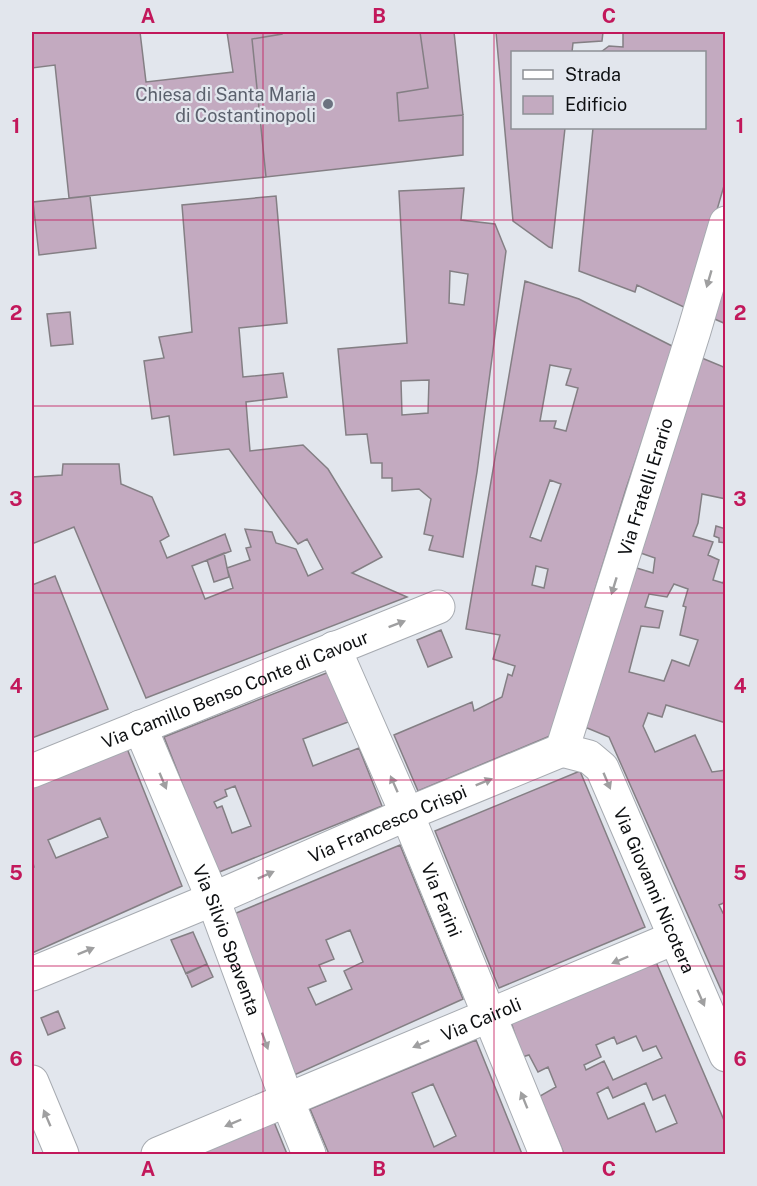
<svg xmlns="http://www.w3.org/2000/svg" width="757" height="1186" viewBox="0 0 757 1186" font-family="'Public Sans',sans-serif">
	<rect width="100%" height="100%" fill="#e2e6ed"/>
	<path fill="#c3aac0" stroke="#847f84" stroke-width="1.5" fill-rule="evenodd" d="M 32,32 L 140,32 L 146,82 L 233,72 L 227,32 L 282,32 L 282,34 L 252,39 L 266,177 L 69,198 L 55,65 L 32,68 Z
		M 282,32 L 420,32 L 428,88 L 397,93 L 399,121 L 463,115 L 463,155 L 266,177 L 252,39 L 282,34 Z
		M 420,32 L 454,32 L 463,115 L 399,121 L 397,93 L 428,88 Z
		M 496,32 L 603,32 L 602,41 L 573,43 L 572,52 L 512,52 L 512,128 L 565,128 L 552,248 L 549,247 L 513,221 Z
		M 623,32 L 726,32 L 726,179 L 688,309 L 637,285 L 635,292 L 579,271 L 593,128 L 704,128 L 704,52 L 601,52 L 609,46 L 623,47 Z
		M 464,188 L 461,220 L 495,224 L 506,251 L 477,472 L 463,557 L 429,550 L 433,536 L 424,534 L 431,499 L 419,489 L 392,491 L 392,478 L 382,478 L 382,463 L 371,463 L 367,434 L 346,435 L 338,349 L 407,343 L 399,191 ZM 450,271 L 468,274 L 464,305 L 449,303 ZM 429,380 L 428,413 L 402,415 L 401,381 Z
		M 90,196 L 96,248 L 39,255 L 33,202 Z
		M 276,196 L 287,323 L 239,328 L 243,377 L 283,373 L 287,397 L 246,402 L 250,451 L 303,445 L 328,469 L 382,557 L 352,573 L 407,597 L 146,698 L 74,527 L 32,544 L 32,477 L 62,475 L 63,464 L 119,464 L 121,484 L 152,497 L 169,536 L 160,541 L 167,558 L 225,534 L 231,551 L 192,566 L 205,599 L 233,588 L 227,568 L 250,560 L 246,548 L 251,547 L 245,529 L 272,532 L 276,543 L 296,549 L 308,576 L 323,569 L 307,539 L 298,544 L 229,449 L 174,455 L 169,416 L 152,419 L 144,361 L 164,358 L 159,337 L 192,332 L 182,205 Z
		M 726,266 L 726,324 L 710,317 Z
		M 525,281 L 579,299 L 674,347 L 626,489 L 550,736 L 418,791 L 394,735 L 472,702 L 474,711 L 502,697 L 508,674 L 512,676 L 515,666 L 493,659 L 500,635 L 466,629 ZM 550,365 L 571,369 L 566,385 L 578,388 L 566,431 L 554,428 L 556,421 L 540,421 ZM 550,480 L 561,484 L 541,541 L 530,537 ZM 536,566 L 548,569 L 544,588 L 532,585 Z
		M 70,312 L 73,344 L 51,346 L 47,314 Z
		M 697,356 L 726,368 L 726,499 L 702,494 L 698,523 L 693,536 L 713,542 L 708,555 L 719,560 L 713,580 L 723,583 L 726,573 L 726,723 L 666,705 L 662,717 L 648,713 L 643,726 L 655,752 L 695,735 L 712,772 L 726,770 L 726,902 L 719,905 L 723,913 L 726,912 L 726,1001 L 609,737 L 580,725 L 630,566 L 653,573 L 655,558 L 635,551 ZM 674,584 L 688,589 L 683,606 L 686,607 L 680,635 L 698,640 L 689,666 L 672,660 L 664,681 L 629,672 L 641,626 L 659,628 L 663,611 L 645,607 L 649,594 L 667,597 Z
		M 716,526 L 726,529 L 726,543 L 719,542 L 719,538 L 714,536 Z
		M 224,553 L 229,577 L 214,582 L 207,560 Z
		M 55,576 L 108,709 L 32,738 L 32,585 Z
		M 441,630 L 452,657 L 428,667 L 417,640 Z
		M 329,672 L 348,722 L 303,739 L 313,766 L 359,748 L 382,806 L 217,873 L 164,737 ZM 235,786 L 251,826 L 232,833 L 222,806 L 217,808 L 214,802 L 227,796 L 225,790 Z
		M 126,746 L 182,886 L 32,953 L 32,868 L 34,867 L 32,859 L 32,783 ZM 100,818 L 108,837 L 56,858 L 48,840 Z
		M 580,771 L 645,927 L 499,988 L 435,831 Z
		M 400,845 L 463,999 L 292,1076 L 234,914 ZM 350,930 L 363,962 L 344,971 L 352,989 L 316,1005 L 308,988 L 326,981 L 319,965 L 334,959 L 326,940 Z
		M 193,932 L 207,964 L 186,974 L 171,940 Z
		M 656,962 L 726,1125 L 726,1154 L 564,1154 L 540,1096 L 556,1087 L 548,1067 L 538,1072 L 529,1055 L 522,1057 L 511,1022 ZM 636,1036 L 643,1051 L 656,1046 L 662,1058 L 613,1080 L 604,1061 L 586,1070 L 584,1065 L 601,1057 L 596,1045 L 614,1037 L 617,1044 ZM 646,1083 L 653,1100 L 665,1095 L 677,1123 L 656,1132 L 644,1103 L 608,1119 L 597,1093 L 608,1087 L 613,1098 Z
		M 207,964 L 213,977 L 192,987 L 186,973 Z
		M 58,1011 L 65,1028 L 48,1035 L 41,1018 Z
		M 476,1040 L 522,1154 L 329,1154 L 310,1109 ZM 433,1084 L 456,1136 L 434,1147 L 412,1093 Z
		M 274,1122 L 287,1154 L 197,1154 Z"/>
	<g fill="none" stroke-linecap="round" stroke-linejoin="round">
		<g stroke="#a7abb1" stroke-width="35">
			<g id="minor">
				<path id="s1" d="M 334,648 L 407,814 L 546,1154"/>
				<path id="s2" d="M 140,727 L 213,899 L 287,1100 L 309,1154"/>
				<path id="s3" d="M 562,750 L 694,331 L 726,223"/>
				<path id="s4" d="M 562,750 L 589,757 L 602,768 L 726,1055"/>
				<path id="s5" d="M 32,771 L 438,607"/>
				<path id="s6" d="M 32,974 L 213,899 L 407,814 L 562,750"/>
				<path d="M 32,1082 L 62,1154"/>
				<path id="s7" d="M 158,1154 L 674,938"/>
			</g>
		</g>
		<use href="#minor" stroke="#fff" stroke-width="33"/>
	</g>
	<defs><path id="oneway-solid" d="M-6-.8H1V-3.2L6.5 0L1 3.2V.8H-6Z" transform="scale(1.5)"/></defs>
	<g fill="#9f9fa0">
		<use href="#oneway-solid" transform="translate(709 279) rotate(106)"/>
		<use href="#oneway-solid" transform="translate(614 586) rotate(107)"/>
		<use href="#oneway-solid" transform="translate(397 624) rotate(-21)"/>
		<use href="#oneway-solid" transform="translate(163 781) rotate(67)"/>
		<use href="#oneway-solid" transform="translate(607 781) rotate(67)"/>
		<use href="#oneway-solid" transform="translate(484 782) rotate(-22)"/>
		<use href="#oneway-solid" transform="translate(394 784) rotate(-114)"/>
		<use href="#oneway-solid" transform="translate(266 875) rotate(-24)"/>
		<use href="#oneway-solid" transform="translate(86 951) rotate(-22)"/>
		<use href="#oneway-solid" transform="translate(620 960) rotate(157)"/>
		<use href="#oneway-solid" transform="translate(701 998) rotate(66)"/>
		<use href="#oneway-solid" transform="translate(265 1041) rotate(70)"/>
		<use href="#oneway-solid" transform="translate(421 1044) rotate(157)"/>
		<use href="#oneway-solid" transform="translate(524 1100) rotate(-112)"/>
		<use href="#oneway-solid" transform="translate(47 1118) rotate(-113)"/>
		<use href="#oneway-solid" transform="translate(233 1123) rotate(157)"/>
	</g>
	<path fill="none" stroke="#c2185b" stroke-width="1.5" stroke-opacity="0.55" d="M 263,32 L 263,1154M 494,32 L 494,1154M 32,220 L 726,220M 32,406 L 726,406M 32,593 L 726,593M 32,780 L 726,780M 32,966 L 726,966"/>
	<circle fill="#6b7280" stroke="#e2e6ed" stroke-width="2" cx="328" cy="104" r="6"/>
	<g text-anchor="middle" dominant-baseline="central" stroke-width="4.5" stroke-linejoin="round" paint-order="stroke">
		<g font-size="18" fill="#5b616d" stroke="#e2e6ed" text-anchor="end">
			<text x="316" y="94">Chiesa di Santa Maria<tspan x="316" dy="21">di Costantinopoli</tspan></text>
		</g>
		<g font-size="18" fill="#0e1012" stroke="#e2e6ed">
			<text stroke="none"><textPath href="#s3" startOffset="276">Via Fratelli Erario</textPath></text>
			<text stroke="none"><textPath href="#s5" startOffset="219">Via Camillo Benso Conte di Cavour</textPath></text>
			<text stroke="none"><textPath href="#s6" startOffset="386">Via Francesco Crispi</textPath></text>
			<text stroke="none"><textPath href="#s4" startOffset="178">Via Giovanni Nicotera</textPath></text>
			<text stroke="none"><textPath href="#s1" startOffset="274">Via Farini</textPath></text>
			<text stroke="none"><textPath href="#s2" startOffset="230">Via Silvio Spaventa</textPath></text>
			<text stroke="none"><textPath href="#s7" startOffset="350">Via Cairoli</textPath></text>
		</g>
	</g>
	<rect width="757" height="1186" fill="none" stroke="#e2e6ed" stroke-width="66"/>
	<rect x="511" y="51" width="195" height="78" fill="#e2e6ed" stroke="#8d9095" stroke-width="1.5"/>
	<rect x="523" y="70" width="30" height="9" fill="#ffffff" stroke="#8d9095" stroke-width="1.5"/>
	<text x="565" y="81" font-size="18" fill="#0e1012">Strada</text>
	<rect x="523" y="96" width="30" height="18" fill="#c3aac0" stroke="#8d9095" stroke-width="1.5"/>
	<text x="565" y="111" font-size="18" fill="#0e1012">Edificio</text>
	<rect x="33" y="33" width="691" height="1120" fill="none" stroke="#c2185b" stroke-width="2"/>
	<g font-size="20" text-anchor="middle" font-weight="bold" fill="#c2185b">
		<text x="148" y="23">A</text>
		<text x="379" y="23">B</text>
		<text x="609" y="23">C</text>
		<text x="16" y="133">1</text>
		<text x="740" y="133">1</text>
		<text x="16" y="320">2</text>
		<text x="740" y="320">2</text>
		<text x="16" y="506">3</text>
		<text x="740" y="506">3</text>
		<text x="16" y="693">4</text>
		<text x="740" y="693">4</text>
		<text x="16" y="880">5</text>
		<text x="740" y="880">5</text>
		<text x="16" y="1066">6</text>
		<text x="740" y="1066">6</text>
		<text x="148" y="1176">A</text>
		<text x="379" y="1176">B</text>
		<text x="609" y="1176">C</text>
	</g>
</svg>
